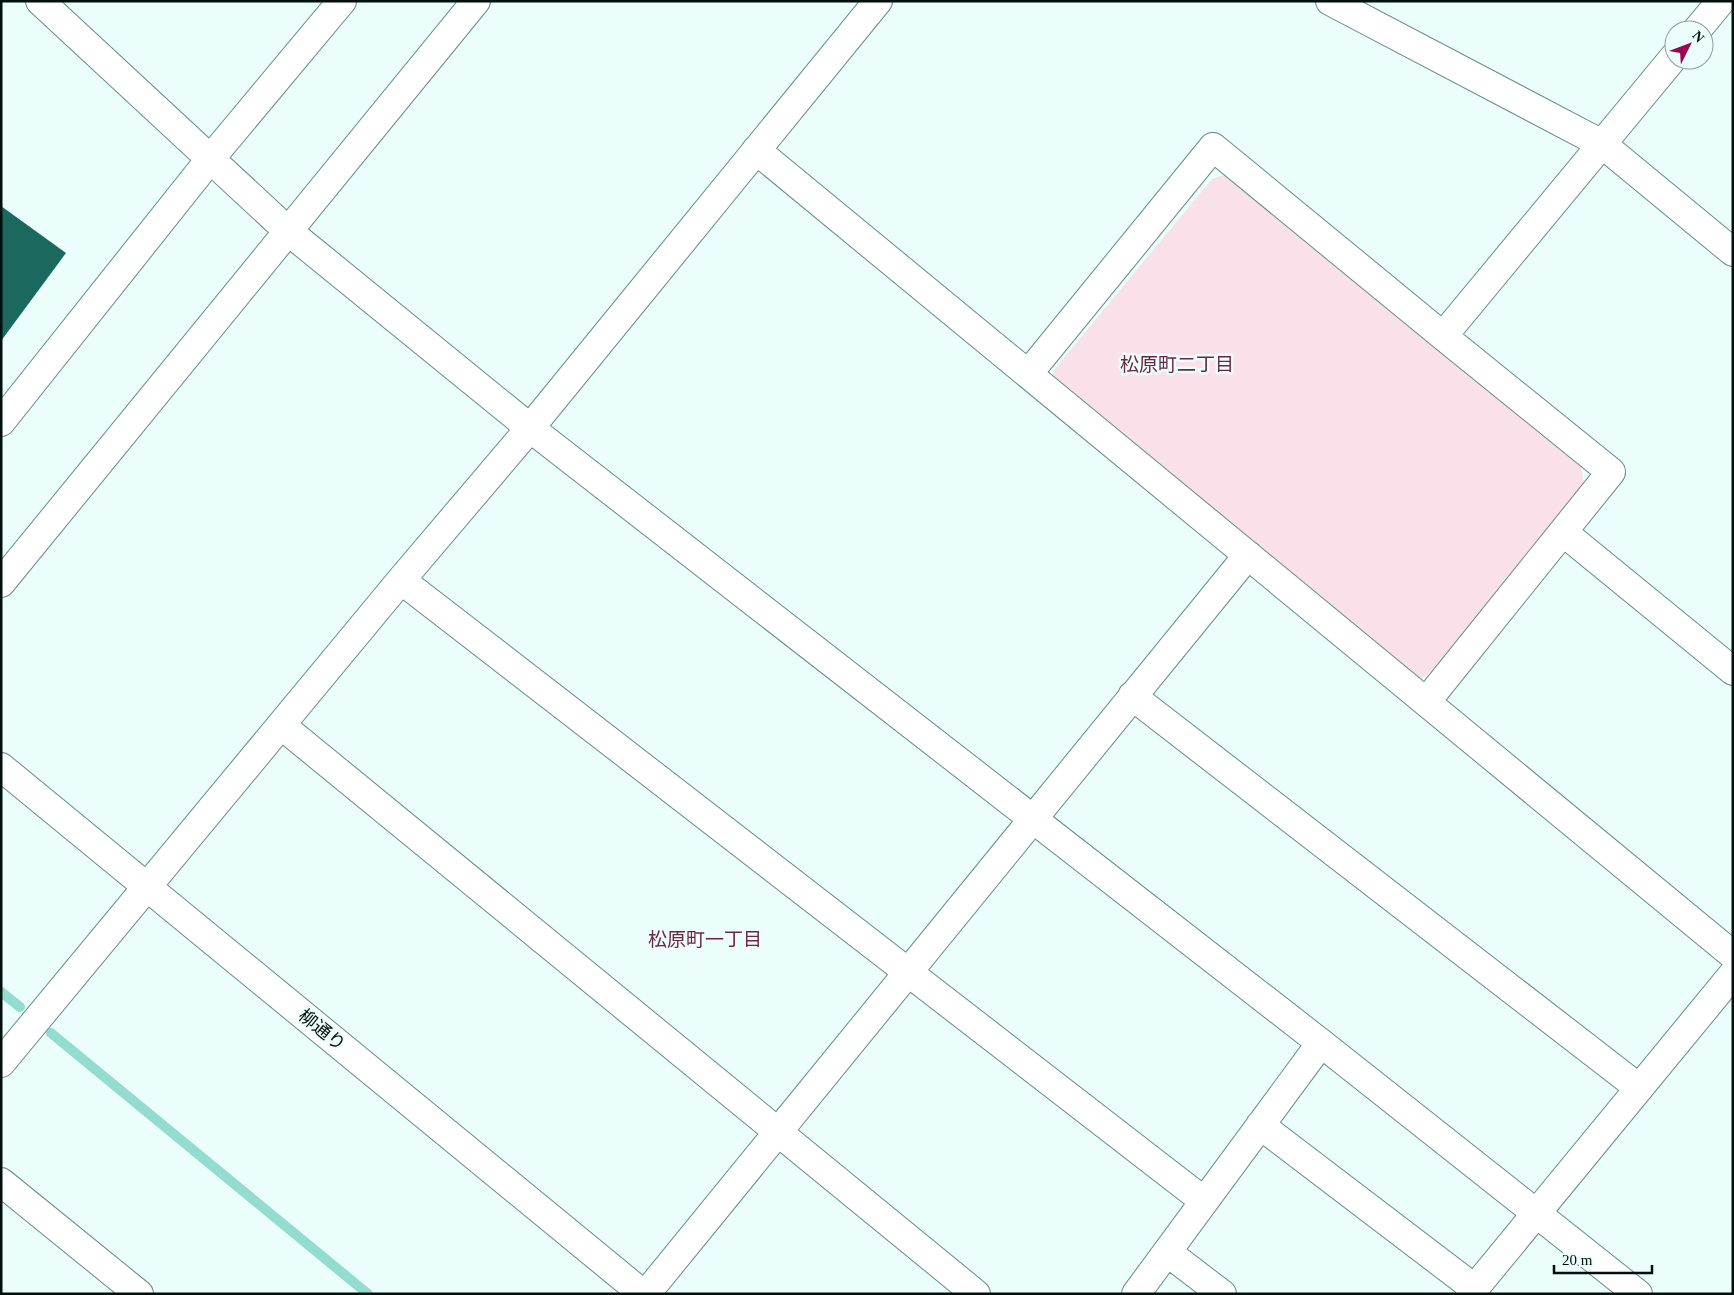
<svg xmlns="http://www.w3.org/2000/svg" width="1734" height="1295" viewBox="0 0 1734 1295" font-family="'Times New Roman','Noto Sans JP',serif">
	<rect width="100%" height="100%" fill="#ecfefb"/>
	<path fill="#fae0e8" d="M 1227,174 L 1581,467 L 1584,484 L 1432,670 L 1420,680 L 1054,380 L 1053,371 L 1212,179 Z"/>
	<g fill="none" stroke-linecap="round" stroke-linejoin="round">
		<path stroke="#94dcd0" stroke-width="10" d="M 1,992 L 20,1007
			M 51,1033 L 368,1294"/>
	</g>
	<path fill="#1b685f" d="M 1,206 L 66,253 L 1,341 Z"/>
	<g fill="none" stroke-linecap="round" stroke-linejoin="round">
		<g stroke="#628d86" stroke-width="30">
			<path id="street" d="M 1330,1 L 1602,144 L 1733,252
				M 1697,30 L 1721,1
				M 756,150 L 1733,955
				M 1443,336 L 1674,57
				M 1028,374 L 1213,147 L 1443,336 L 1611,472 L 1426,702
				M 1563,532 L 1733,671
				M 401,580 L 1204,1201
				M 1132,696 L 1639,1088
				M 281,725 L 976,1294
				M 1,1063 L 401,580 L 530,428 L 878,1
				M 1260,1125 L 1474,1288
				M 1,1182 L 139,1294
				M 1536,1213 L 1638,1294
				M 1167,1252 L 1222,1294
				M 646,1294 L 1248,555
				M 1136,1294 L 1321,1043"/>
		</g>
		<g stroke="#628d86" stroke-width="30">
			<path id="secondary" d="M 40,1 L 288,231 L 530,428 L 1321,1043 L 1536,1213
				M 1,422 L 211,158 L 342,1
				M 1,583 L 476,1
				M 1,767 L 643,1294
				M 1470,1294 L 1733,974"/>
		</g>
		<use href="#street" stroke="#fff" stroke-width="28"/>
		<use href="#secondary" stroke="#fff" stroke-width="28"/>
	</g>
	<g text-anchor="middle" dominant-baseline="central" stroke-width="5" stroke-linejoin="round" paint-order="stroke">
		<g font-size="18" fill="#010f0d" stroke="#ecfefb">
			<text transform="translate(322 1030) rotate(39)">柳通り</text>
		</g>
		<g font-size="19" fill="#6a2741" stroke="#ecfefb">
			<text x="1177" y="364">松原町二丁目</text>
			<text x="705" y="939">松原町一丁目</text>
		</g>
	</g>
	<rect width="1734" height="1295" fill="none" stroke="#010f0d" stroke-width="5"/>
	<g transform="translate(1689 45) rotate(48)"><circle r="24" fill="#ecfefb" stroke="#8e9e9c"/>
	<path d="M0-4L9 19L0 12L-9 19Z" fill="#9b0654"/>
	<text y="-8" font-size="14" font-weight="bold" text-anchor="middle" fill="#010f0d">N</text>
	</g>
	<path d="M1554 1265v8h98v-8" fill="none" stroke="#010f0d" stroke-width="2.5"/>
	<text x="1562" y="1265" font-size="15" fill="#010f0d" stroke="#ecfefb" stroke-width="4" paint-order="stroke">20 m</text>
</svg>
